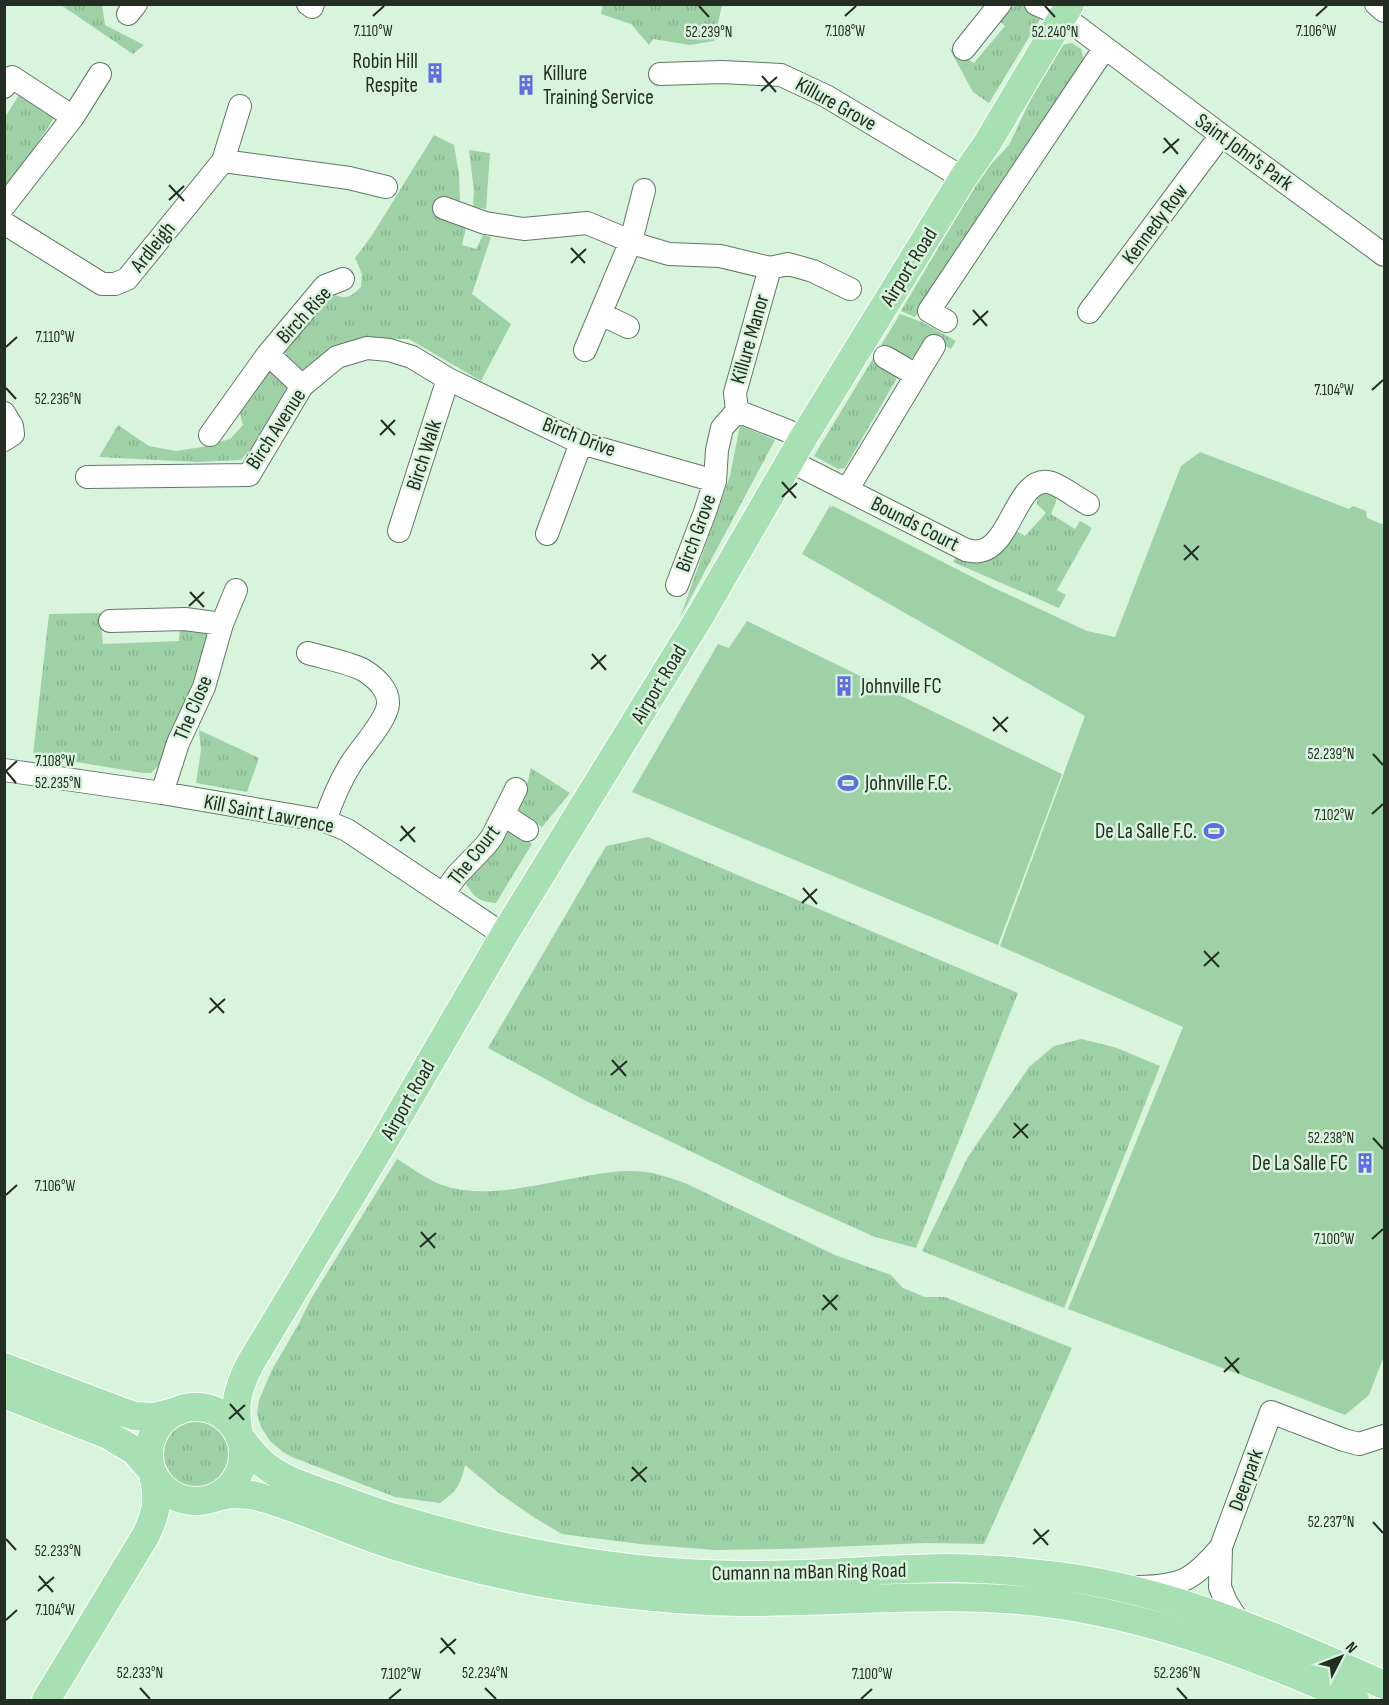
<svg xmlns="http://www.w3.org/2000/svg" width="1389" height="1705" viewBox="0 0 1389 1705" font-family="'Sofia Sans Condensed',sans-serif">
	<defs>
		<pattern id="grass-tufts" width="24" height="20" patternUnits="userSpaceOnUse" patternTransform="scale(1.5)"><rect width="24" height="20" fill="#9ed1a6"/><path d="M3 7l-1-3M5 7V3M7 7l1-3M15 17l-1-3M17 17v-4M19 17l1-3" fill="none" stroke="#88b48f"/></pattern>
	</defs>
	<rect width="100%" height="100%" fill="#d9f4dc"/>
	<path fill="url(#grass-tufts)" d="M 61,5 L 102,5 L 105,25 L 144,45 L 133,54 Z
		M 603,5 L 603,4 L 722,5 L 714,41 L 690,45 L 653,39 L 649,45 L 631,24 L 601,14 Z
		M 1019,5 L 1032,7 L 1042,16 L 989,103 L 973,92 L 949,48 L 974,63 L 1005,26 L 997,19 L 1007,9 Z
		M 1072,43 L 1081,49 L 1085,63 L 915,317 L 901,311 L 982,174 L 1009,145 L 1034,92 L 1061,45 Z
		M 19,95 L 54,118 L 5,193 L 5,117 Z
		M 434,135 L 454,145 L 459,174 L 460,200 L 439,213 L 466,228 L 462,245 L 476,249 L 483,235 L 491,237 L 472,294 L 511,324 L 481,381 L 409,339 L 365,339 L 332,347 L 303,370 L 286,355 L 283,345 L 329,293 C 345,299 349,299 361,287 L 362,274 L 355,258 L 371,237 Z
		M 469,150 L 490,153 L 486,209 L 473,207 L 474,192 Z
		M 900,314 L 922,322 L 956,341 L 951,349 L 932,338 L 919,353 L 913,357 L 906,359 L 895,373 L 897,378 L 845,468 L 838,469 L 814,456 Z
		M 267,369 L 289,390 L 253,446 L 241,460 L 197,462 L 99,457 L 118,425 L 149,446 L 176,451 L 202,447 L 230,439 L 243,425 L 238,406 Z
		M 740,425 L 775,440 L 680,618 L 730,476 Z
		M 1041,491 L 1056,495 L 1056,502 L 1051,514 L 1075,529 L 1080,521 L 1092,528 L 1057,590 L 1066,595 L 1059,608 L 953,562 L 957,555 L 1016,531 L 1025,536 L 1046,513 L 1037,504 L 1037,497 Z
		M 100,613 L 103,644 L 179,641 L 180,626 L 209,630 L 198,685 L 158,766 L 151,773 L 144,773 L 33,755 L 49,614 Z
		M 199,730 L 259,758 L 247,792 L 196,783 L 201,750 Z
		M 531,768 L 570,793 L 542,827 L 521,814 L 516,806 L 528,781 Z
		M 512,828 L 522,834 L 532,844 L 496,903 C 477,902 472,894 463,879 L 504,833 Z
		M 648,837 L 1018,993 L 916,1248 L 875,1237 L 788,1198 L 584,1100 L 488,1048 L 606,846 Z
		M 1081,1039 L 1117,1048 L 1160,1066 L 1064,1308 L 922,1251 L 968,1157 L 1029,1067 L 1054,1046 Z
		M 397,1159 C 410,1167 431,1182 445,1186 C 498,1203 572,1173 627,1171 C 648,1170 666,1176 685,1183 L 835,1255 L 891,1275 L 903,1288 L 925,1297 L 945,1297 L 1072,1348 L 984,1544 L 926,1543 L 785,1549 L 715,1550 L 640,1544 L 562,1534 L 535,1518 L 500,1494 L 465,1465 C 460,1486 458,1490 440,1503 L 395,1497 L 292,1457 L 283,1452 L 270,1441 L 261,1427 L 257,1414 L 259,1400 L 272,1370 L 298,1325 L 311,1299 Z
		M160 1454a36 36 0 1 1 72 0a36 36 0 1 1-72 0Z"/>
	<path fill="#9ed1a6" d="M 1200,452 L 1349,509 L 1353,506 L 1366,511 L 1367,518 L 1384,525 L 1384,1356 L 1369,1395 L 1345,1415 L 1068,1309 L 1183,1027 L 1000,946 L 1085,716 L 802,554 L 831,504 L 830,508 L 833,506 L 992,587 L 1087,631 L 1115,637 L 1181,466 Z
		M 747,621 L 1062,774 L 998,945 L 632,792 L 718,644 L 729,648 Z"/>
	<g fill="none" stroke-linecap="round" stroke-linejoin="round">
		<g stroke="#607863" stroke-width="24">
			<path id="minor" d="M 308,4 L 312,7 L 313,4
				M 1036,4 L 1063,16 L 1221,135 L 1384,255
				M 1376,4 L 1384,11
				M 128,14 L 136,4
				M 964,49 L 1000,4
				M 660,74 L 722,72 L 781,75 L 826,96 L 963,178
				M 4,87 L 12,77 L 73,117 L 4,206
				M 73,117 L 100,74
				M 223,161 L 240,106
				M 444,208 L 485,223 L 524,229 L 587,223 L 642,246 L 669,254 L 720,256 L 770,268 L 788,264 L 813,271 L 850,289
				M 4,223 L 102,284 L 115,284 L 127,279 L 223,161 L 349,178 L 386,187
				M 1089,312 L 1221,135
				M 601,314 L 628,327
				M 946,321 L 929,311 L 1104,49
				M 585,350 L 631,241 L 644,190
				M 268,354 L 302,386
				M 885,357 L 916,375
				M 737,411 L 735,393 L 770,268
				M 737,411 L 788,431 L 802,440
				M 4,413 L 12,426 L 13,434 L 4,440
				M 210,435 L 268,354 L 325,286 L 343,279
				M 790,461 L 966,550 C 970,551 976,552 980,551 C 1012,546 1017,472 1052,483 C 1063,487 1077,498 1088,504
				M 87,477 L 249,475 L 302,386 L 337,357 L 367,348 L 389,350 L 412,357 L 448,379 L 581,443 L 715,481
				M 847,490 L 934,346
				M 399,531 L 448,379
				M 547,534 L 581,443
				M 677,585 L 705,512 L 715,481 L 717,450 L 722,428 L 737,411
				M 110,621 L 185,619 L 222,624
				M 308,653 C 324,658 352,663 365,671 C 376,678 389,690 388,704 C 387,720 361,748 352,762 C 341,779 331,803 325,821
				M 4,770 L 162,793 L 325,821 L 347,830 L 504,935
				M 162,793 L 178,743 L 204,687 L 222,624 L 236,590
				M 504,815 L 527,830
				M 443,894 L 457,875 L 485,846 L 492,837 L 516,789
				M 1139,1587 C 1182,1586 1193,1580 1221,1547
				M 1240,1624 L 1226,1602 L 1220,1587 L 1221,1547 L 1271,1412 L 1344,1440 L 1359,1444 L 1384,1436"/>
		</g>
		<g stroke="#fff" stroke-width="30">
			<path id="major" d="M 4,1367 L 134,1416 L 153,1417 L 178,1411
				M 4,1394 L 108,1435 L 135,1451 L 151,1470
				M149 1454a47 47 0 1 1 94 0a47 47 0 1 1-94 0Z
				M 239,1434 C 233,1406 237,1390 250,1364 L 383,1143 L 504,935 L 699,618 L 802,440 L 963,178 L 988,142 L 1070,4
				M 242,1440 C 250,1450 257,1459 266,1466 C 284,1480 305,1486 326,1494 C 346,1501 367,1509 388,1516 C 502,1551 620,1574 740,1575 C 808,1576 876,1569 943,1568 C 981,1568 1019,1571 1057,1576 C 1172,1590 1279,1638 1384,1685
				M 210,1499 L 230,1494 L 252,1495 C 300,1507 345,1530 392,1545 C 458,1566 528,1583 597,1591 C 644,1597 692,1601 739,1602 C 842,1603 944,1590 1047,1603 C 1155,1617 1256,1657 1355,1700
				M 46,1700 L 146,1535 C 157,1512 159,1499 153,1474"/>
		</g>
		<use href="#minor" stroke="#fff" stroke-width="22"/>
		<use href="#major" stroke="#a7e0b2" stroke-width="28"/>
	</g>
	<path fill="none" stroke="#232d24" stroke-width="2" d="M 699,6 L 709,17M 1045,6 L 1055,17M 373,16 L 384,6M 845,16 L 856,6M 1316,16 L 1327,6M 762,76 L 776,92M 761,91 L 777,77M 1164,138 L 1178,154M 1163,153 L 1179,139M 169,185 L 184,201M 169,200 L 184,186M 571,248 L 585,263M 571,263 L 586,249M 973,310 L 987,326M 973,325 L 988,311M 6,347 L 17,337M 6,388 L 16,399M 1372,390 L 1383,380M 381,420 L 395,435M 380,435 L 395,420M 782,482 L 796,498M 782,497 L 797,483M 1184,545 L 1198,560M 1184,560 L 1199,546M 190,592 L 204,607M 189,606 L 204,592M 592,654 L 606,670M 591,669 L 606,655M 993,717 L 1007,732M 993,731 L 1008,717M 1373,754 L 1383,765M 6,771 L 17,761M 6,771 L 16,783M 1372,814 L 1383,804M 401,826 L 415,842M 400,841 L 415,827M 803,888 L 817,904M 802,903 L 817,889M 1204,951 L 1219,967M 1204,966 L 1219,952M 210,998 L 224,1013M 209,1013 L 225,999M 612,1060 L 626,1076M 611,1075 L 627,1061M 1014,1123 L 1028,1138M 1013,1138 L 1028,1124M 1373,1138 L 1383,1149M 6,1195 L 17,1185M 421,1232 L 435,1248M 1372,1239 L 1383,1229M 420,1247 L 436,1233M 823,1295 L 837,1310M 822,1310 L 838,1295M 1225,1357 L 1239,1373M 1224,1372 L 1239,1358M 230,1404 L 244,1420M 229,1419 L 245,1405M 632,1467 L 646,1482M 631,1481 L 647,1467M 1373,1522 L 1383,1533M 1034,1529 L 1048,1545M 6,1539 L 16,1550M 1033,1544 L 1049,1530M 39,1576 L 53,1592M 38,1591 L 54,1577M 6,1620 L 17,1610M 441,1638 L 455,1654M 440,1653 L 456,1639M 140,1688 L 150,1699M 485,1688 L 496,1699M 1177,1688 L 1187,1699M 389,1699 L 401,1689M 861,1699 L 872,1689"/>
	<defs>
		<g id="building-bare" transform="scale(1.62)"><path d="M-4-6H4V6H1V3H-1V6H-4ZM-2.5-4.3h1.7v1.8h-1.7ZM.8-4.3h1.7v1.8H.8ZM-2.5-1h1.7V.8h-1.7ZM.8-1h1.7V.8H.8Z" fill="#616ce4" stroke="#d9f4dc" stroke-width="2.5" paint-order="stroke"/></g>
		<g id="stadium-bare" transform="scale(1.62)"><path d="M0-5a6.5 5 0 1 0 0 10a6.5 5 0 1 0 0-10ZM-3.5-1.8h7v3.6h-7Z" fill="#616ce4" stroke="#d9f4dc" stroke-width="2.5" paint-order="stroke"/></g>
	</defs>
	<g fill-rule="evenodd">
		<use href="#building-bare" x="435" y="73"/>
		<use href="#building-bare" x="526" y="85"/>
		<use href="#building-bare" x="844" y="686"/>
		<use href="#stadium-bare" x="848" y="783"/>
		<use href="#stadium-bare" x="1214" y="831"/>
		<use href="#building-bare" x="1365" y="1163"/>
	</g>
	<g text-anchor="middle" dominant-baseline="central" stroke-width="5" stroke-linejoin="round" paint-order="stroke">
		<g font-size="21" fill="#232d24" stroke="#d9f4dc" text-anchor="end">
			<text x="418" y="61">Robin Hill<tspan x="418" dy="24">Respite</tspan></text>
			<text x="543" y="73" text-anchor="start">Killure<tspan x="543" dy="24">Training Service</tspan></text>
			<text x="861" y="686" text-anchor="start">Johnville FC</text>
			<text x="865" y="783" text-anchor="start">Johnville F.C.</text>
			<text x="1197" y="831">De La Salle F.C.</text>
			<text x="1348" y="1163">De La Salle FC</text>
		</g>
		<g font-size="21" fill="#232d24" stroke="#d9f4dc">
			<text transform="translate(836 104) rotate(29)">Killure Grove</text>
			<text transform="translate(1244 152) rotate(36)">Saint John's Park</text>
			<text transform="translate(1155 224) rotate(-53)">Kennedy Row</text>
			<text transform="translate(153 247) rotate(-51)">Ardleigh</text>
			<text transform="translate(909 267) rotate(-58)">Airport Road</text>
			<text transform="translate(304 315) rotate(-47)">Birch Rise</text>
			<text transform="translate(750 339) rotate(-74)">Killure Manor</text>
			<text transform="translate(276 429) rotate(-57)">Birch Avenue</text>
			<text transform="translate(579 437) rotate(21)">Birch Drive</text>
			<text transform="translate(424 455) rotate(-72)">Birch Walk</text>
			<text transform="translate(915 524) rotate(27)">Bounds Court</text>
			<text transform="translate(696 533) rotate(-70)">Birch Grove</text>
			<text transform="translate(659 684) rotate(-59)">Airport Road</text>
			<text transform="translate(193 708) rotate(-67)">The Close</text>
			<text transform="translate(269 814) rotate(11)">Kill Saint Lawrence</text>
			<text transform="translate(474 855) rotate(-52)">The Court</text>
			<text transform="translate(408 1100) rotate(-60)">Airport Road</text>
			<text transform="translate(1246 1480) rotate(-70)">Deerpark</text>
			<text transform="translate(809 1572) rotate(-1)">Cumann na mBan Ring Road</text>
		</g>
	</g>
	<g font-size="15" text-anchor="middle" fill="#232d24" stroke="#d9f4dc" stroke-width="5" stroke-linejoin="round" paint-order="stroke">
		<text x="845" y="36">7.108°W</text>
		<text x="373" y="36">7.110°W</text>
		<text x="1316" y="36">7.106°W</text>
		<text x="709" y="37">52.239°N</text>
		<text x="1055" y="37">52.240°N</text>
		<text x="55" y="342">7.110°W</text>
		<text x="1334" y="395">7.104°W</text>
		<text x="58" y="404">52.236°N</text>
		<text x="1331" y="759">52.239°N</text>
		<text x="55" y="766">7.108°W</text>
		<text x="58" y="788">52.235°N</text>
		<text x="1334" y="820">7.102°W</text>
		<text x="1331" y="1143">52.238°N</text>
		<text x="55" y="1191">7.106°W</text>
		<text x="1334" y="1244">7.100°W</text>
		<text x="1331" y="1527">52.237°N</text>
		<text x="58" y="1556">52.233°N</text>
		<text x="55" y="1615">7.104°W</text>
		<text x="140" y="1678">52.233°N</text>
		<text x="485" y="1678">52.234°N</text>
		<text x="1177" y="1678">52.236°N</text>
		<text x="401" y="1679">7.102°W</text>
		<text x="872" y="1679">7.100°W</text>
	</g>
	<rect width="1389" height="1705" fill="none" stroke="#232d24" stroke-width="12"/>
	<g transform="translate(1341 1657) rotate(48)" stroke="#d9f4dc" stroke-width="4.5" paint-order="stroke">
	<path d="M0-4.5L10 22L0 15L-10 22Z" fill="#232d24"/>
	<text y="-9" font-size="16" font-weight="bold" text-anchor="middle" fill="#232d24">N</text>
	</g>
</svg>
